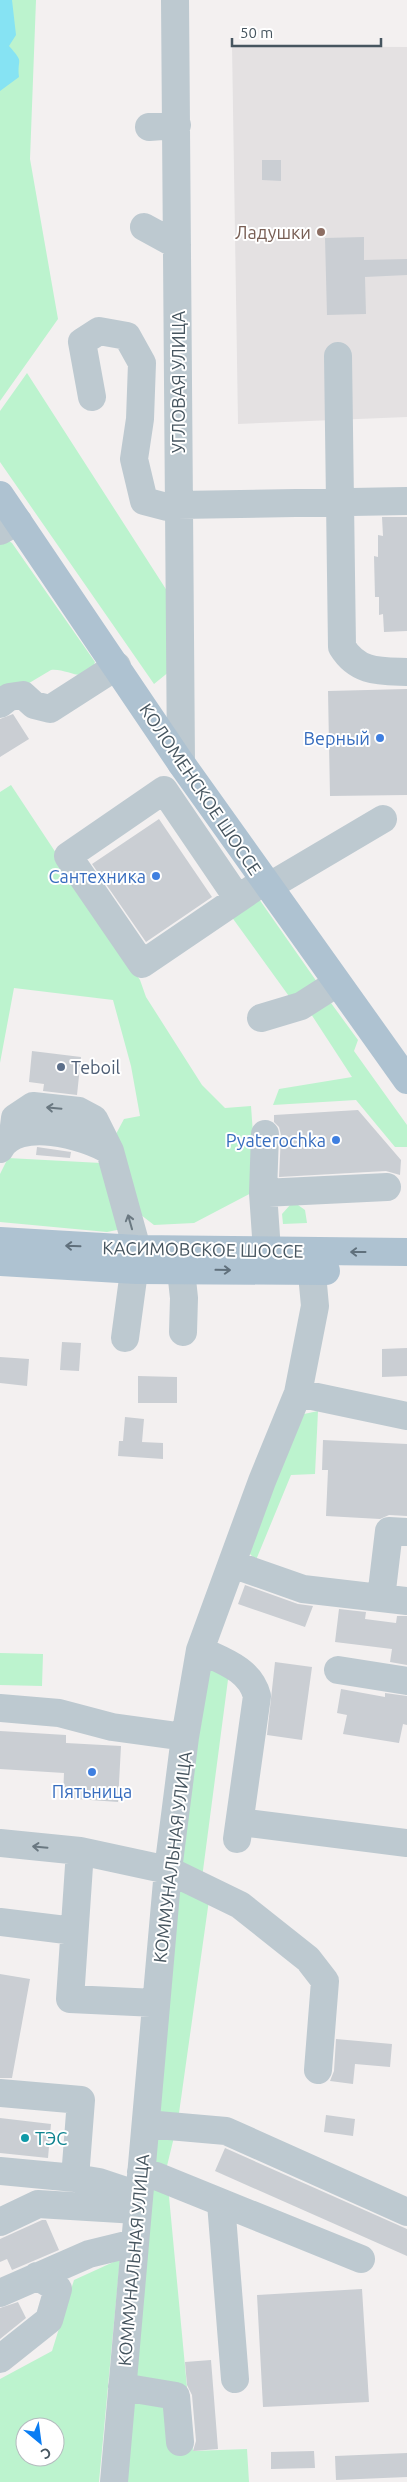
<svg xmlns="http://www.w3.org/2000/svg" width="407" height="2482" viewBox="0 0 407 2482" font-family="Ubuntu,sans-serif">
	<rect width="100%" height="100%" fill="#f3f0f0"/>
	<path fill="#e4e1e2" d="M 232,46 L 407,47 L 407,417 L 238,424 Z"/>
	<path fill="#bcf3ce" fill-rule="evenodd" d="M 0,0 L 36,0 L 30,159 L 58,319 L 0,401 Z
		M 27,373 L 171,597 L 170,671 L 154,684 L 0,462 L 0,411 Z
		M 0,535 L 12,543 L 95,662 C 87,687 69,668 51,670 L 4,698 L 0,692 Z
		M 11,785 L 140,980 L 146,997 L 202,1085 L 225,1108 L 251,1106 L 257,1190 L 194,1223 L 154,1225 L 141,1215 L 116,1134 L 124,1119 L 140,1116 L 131,1066 L 113,1000 L 14,988 L 0,1063 L 0,792 Z
		M 259,899 L 317,982 L 291,999 L 231,916 Z
		M 331,1003 L 358,1040 L 354,1051 L 407,1125 L 407,1147 L 395,1147 L 356,1100 L 273,1105 L 279,1089 L 352,1077 L 311,1014 Z
		M 8,1158 L 101,1163 L 127,1228 L 107,1232 L 0,1222 L 0,1174 Z
		M 290,1205 L 298,1205 L 305,1210 L 307,1223 L 283,1224 L 282,1214 Z
		M 318,1411 L 315,1474 L 291,1475 L 256,1560 L 249,1553 L 249,1543 L 304,1414 Z
		M 0,1653 L 43,1654 L 42,1686 L 0,1685 Z
		M 210,1668 L 229,1672 L 202,1878 L 178,1860 Z
		M 178,1887 L 209,1900 L 179,2113 L 162,2118 L 154,2107 Z
		M 175,2133 L 166,2170 C 150,2163 153,2154 154,2138 Z
		M 168,2186 L 193,2451 L 247,2449 L 249,2482 L 122,2482 L 150,2189 Z
		M 120,2259 L 99,2482 L 0,2482 L 0,2379 L 52,2351 L 74,2280 ZM 25,2427 L 55,2427 L 55,2457 L 25,2457 Z"/>
	<path fill="#86e3f3" d="M 0,0 L 12,0 L 16,35 L 9,46 C 25,64 17,57 19,77 L 0,91 Z"/>
	<path fill="#caced3" d="M 262,160 L 281,160 L 281,181 L 262,180 Z
		M 364,237 L 364,260 L 407,259 L 407,275 L 365,277 L 366,314 L 327,315 L 325,238 Z
		M 382,517 L 407,517 L 407,631 L 384,632 L 383,614 L 379,615 L 379,597 L 375,597 L 374,556 L 378,557 L 378,535 L 383,536 Z
		M 407,689 L 407,795 L 330,796 L 328,691 Z
		M 13,714 L 29,739 L 0,757 L 0,719 Z
		M 159,819 L 212,897 L 146,942 L 92,864 Z
		M 32,1051 L 81,1057 L 77,1095 L 43,1091 L 44,1084 L 29,1082 Z
		M 358,1110 L 401,1160 L 400,1175 L 386,1171 L 279,1177 L 281,1135 L 279,1127 L 274,1122 L 274,1115 Z
		M 37,1147 L 71,1152 L 70,1158 L 36,1155 Z
		M 62,1342 L 81,1343 L 79,1371 L 60,1370 Z
		M 407,1348 L 407,1376 L 382,1377 L 382,1349 Z
		M 0,1357 L 29,1359 L 27,1386 L 0,1383 Z
		M 138,1376 L 177,1377 L 177,1403 L 138,1403 Z
		M 125,1417 L 144,1419 L 142,1442 L 163,1443 L 163,1459 L 118,1456 L 119,1441 L 123,1441 Z
		M 323,1440 L 407,1444 L 407,1516 L 389,1515 L 380,1519 L 326,1516 L 328,1470 L 322,1470 Z
		M 245,1585 L 298,1604 L 313,1606 L 305,1627 L 238,1604 Z
		M 339,1609 L 366,1612 L 365,1619 L 396,1623 L 397,1616 L 407,1616 L 407,1665 L 390,1662 L 392,1649 L 335,1642 Z
		M 275,1662 L 312,1667 L 302,1740 L 267,1735 Z
		M 341,1689 L 385,1697 L 385,1693 L 407,1696 L 407,1725 L 403,1724 L 399,1743 L 343,1734 L 347,1715 L 337,1713 Z
		M 0,1731 L 66,1735 L 66,1743 L 121,1746 L 118,1802 L 63,1798 L 64,1773 L 0,1769 Z
		M 0,1974 L 30,1979 L 12,2078 L 0,2078 Z
		M 336,2039 L 392,2044 L 390,2067 L 355,2064 L 353,2084 L 330,2081 L 334,2071 Z
		M 326,2115 L 355,2119 L 353,2136 L 324,2132 Z
		M 0,2118 L 51,2124 L 48,2158 L 0,2153 Z
		M 225,2148 L 407,2229 L 407,2256 L 215,2171 Z
		M 42,2220 L 46,2220 L 59,2250 L 12,2270 L 7,2259 L 0,2262 L 0,2239 Z
		M 362,2289 L 369,2402 L 263,2407 L 257,2295 Z
		M 18,2302 L 26,2318 L 0,2339 L 0,2308 Z
		M 211,2360 L 218,2449 L 193,2451 L 196,2441 L 192,2395 L 187,2385 L 185,2362 Z
		M 314,2451 L 315,2468 L 271,2469 L 271,2452 Z
		M 407,2453 L 407,2477 L 336,2480 L 335,2456 Z"/>
	<g fill="none" stroke-linecap="round" stroke-linejoin="round">
		<path stroke="#bdc9d0" stroke-width="28" d="M 175,0 L 181,763
			M 149,127 L 177,125
			M 144,227 L 177,245
			M 338,356 L 342,647 C 358,673 380,671 407,672
			M 92,397 L 82,342 L 99,331 L 127,336 L 142,363 L 140,419 L 134,459 L 144,501 L 167,507 L 178,505 L 407,501
			M 0,531 L 18,521
			M 0,704 L 9,697 L 23,695 L 34,705 L 50,709 L 117,666
			M 268,887 L 383,819
			M 238,899 L 164,790 L 68,856 L 142,964 L 264,881
			M 261,1018 L 301,1006 L 337,983
			M 13,1134 L 15,1118 L 33,1106 L 79,1111 L 94,1119 L 110,1151
			M 0,1149 C 17,1117 85,1135 110,1151 L 137,1249 L 125,1338
			M 263,1193 L 265,1134
			M 267,1251 L 263,1193 L 387,1187
			M 181,1270 L 184,1298 L 183,1332
			M 298,1393 L 407,1416
			M 232,1564 L 303,1589 L 407,1601
			M 381,1598 L 389,1531 L 407,1532
			M 200,1650 C 223,1661 250,1669 257,1696 L 237,1839
			M 338,1670 L 407,1681
			M 0,1708 L 59,1713 L 112,1727 L 185,1737
			M 240,1822 L 407,1843
			M 0,1843 L 80,1851 L 168,1870 L 240,1905 L 308,1959 L 325,1981 L 318,2070
			M 80,1851 L 70,1999 L 156,2003
			M 0,1922 L 74,1931
			M 0,2093 L 81,2100 L 75,2178 L 0,2171
			M 146,2124 L 226,2131 L 407,2212
			M 141,2172 L 156,2176 L 361,2259
			M 75,2178 L 99,2182 L 138,2195
			M 221,2203 L 235,2379
			M 0,2222 L 38,2204 L 137,2210
			M 0,2293 L 89,2254 L 134,2243
			M 0,2359 L 49,2320 L 58,2289 L 37,2276
			M 122,2387 L 176,2396 L 180,2442
			M 114,2482 L 168,1870 L 185,1737 L 200,1650 L 262,1481 L 298,1393 L 315,1306 L 310,1252"/>
		<path stroke="#aec2d1" stroke-width="28" d="M 0,495 L 181,763 L 407,1080
			M 0,1241 L 137,1249 L 407,1252
			M 0,1262 L 136,1270 L 326,1271"/>
	</g>
	<defs><path id="oneway-shaft" d="M-6 0H5M1.5-3L5.5 0L1.5 3" fill="none" stroke-width="1.6" stroke-linecap="round" stroke-linejoin="round" transform="scale(1.25)"/></defs>
	<g stroke="#6a7881">
		<use href="#oneway-shaft" transform="translate(54 1108) rotate(-175)"/>
		<use href="#oneway-shaft" transform="translate(130 1222) rotate(-106)"/>
		<use href="#oneway-shaft" transform="translate(40 1847) rotate(-175)"/>
	</g>
	<g stroke="#60707c">
		<use href="#oneway-shaft" transform="translate(73 1246) rotate(-178)"/>
		<use href="#oneway-shaft" transform="translate(358 1252) rotate(-180)"/>
		<use href="#oneway-shaft" transform="translate(223 1270) rotate(1)"/>
	</g>
	<circle fill="#8d6e63" stroke="#fff" stroke-width="2" cx="321" cy="232" r="5"/>
	<g fill="#3f7fe0" stroke="#fff" stroke-width="2">
		<circle cx="380" cy="738" r="5"/>
		<circle cx="156" cy="876" r="5"/>
		<circle cx="336" cy="1140" r="5"/>
		<circle cx="92" cy="1772" r="5"/>
	</g>
	<circle fill="#5c6f8a" stroke="#fff" stroke-width="2" cx="61" cy="1067" r="5"/>
	<circle fill="#0f9aa8" stroke="#fff" stroke-width="2" cx="25" cy="2138" r="5"/>
	<g text-anchor="middle" dominant-baseline="central" stroke-width="4" stroke-linejoin="round" paint-order="stroke">
		<g font-size="18" fill="#785e54" stroke="#fff" text-anchor="end">
			<text x="311" y="232">Ладушки</text>
		</g>
		<g font-size="18" fill="#46555f" stroke="#fff">
			<text transform="translate(178 382) rotate(-90)">УГЛОВАЯ УЛИЦА</text>
			<text transform="translate(201 789) rotate(56)">КОЛОМЕНСКОЕ ШОССЕ</text>
			<text transform="translate(203 1249) rotate(1)">КАСИМОВСКОЕ ШОССЕ</text>
			<text transform="translate(172 1857) rotate(-83)">КОММУНАЛЬНАЯ УЛИЦА</text>
			<text transform="translate(133 2260) rotate(-85)">КОММУНАЛЬНАЯ УЛИЦА</text>
		</g>
		<g font-size="18" fill="#366cbe" stroke="#fff" text-anchor="end">
			<text x="370" y="738">Верный</text>
			<text x="146" y="876">Сантехника</text>
			<text x="326" y="1140">Pyaterochka</text>
			<text x="92" y="1791" text-anchor="middle">Пятьница</text>
		</g>
		<g font-size="18" fill="#4e5e75" stroke="#fff" text-anchor="start">
			<text x="71" y="1067">Teboil</text>
		</g>
		<g font-size="18" fill="#0d838f" stroke="#fff" text-anchor="start">
			<text x="35" y="2138">ТЭС</text>
		</g>
	</g>
	<g transform="translate(40 2442) rotate(151)"><circle r="24" fill="#ffffff" stroke="#b5bbbf"/>
	<path d="M0-4L9 19L0 12L-9 19Z" fill="#0a7df3"/>
	<text y="-8" font-size="14" font-weight="bold" text-anchor="middle" fill="#46555f">С</text>
	</g>
	<path d="M232 38v8h149v-8" fill="none" stroke="#46555f" stroke-width="2.5"/>
	<text x="240" y="38" font-size="15" fill="#46555f" stroke="#ffffff" stroke-width="4" paint-order="stroke">50 m</text>
</svg>
